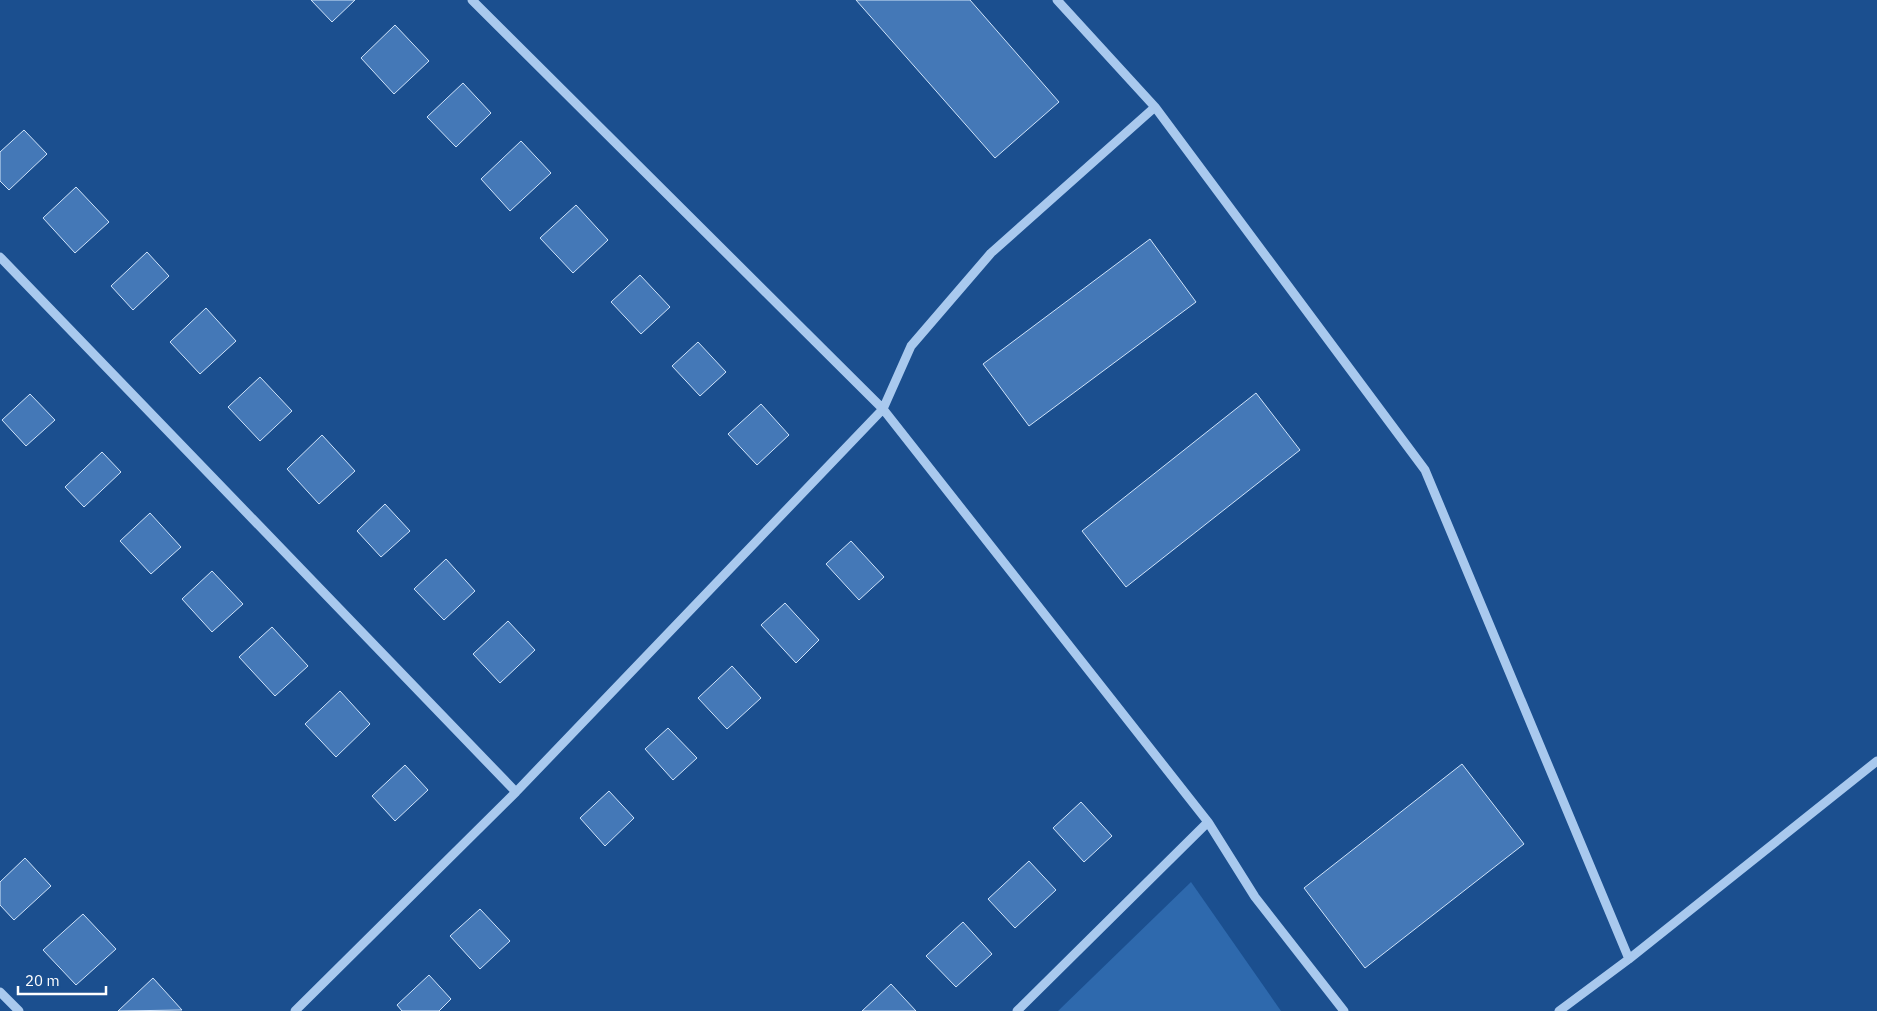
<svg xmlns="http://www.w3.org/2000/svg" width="1877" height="1011" viewBox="0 0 1877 1011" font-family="'IBM Plex Sans',sans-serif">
	<rect width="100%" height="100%" fill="#1b4f8f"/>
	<path fill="#2e69ad" d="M 1191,882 L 1281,1011 L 1058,1011 Z"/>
	<path fill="#4478b7" stroke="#cfe3fa" d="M 311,0 L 355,0 L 332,22 Z
		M 856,0 L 970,0 L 1059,102 L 995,158 Z
		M 395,25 L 429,61 L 394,94 L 361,58 Z
		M 463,83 L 491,113 L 456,147 L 427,117 Z
		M 24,130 L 47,154 L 9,190 L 0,181 L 0,152 Z
		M 521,141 L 551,173 L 510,211 L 481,179 Z
		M 76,187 L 109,222 L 75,253 L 43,218 Z
		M 576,205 L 608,240 L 573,273 L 540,238 Z
		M 1150,239 L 1196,302 L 1029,426 L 983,364 Z
		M 147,252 L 169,276 L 133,310 L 111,286 Z
		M 640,275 L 670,307 L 641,334 L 611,302 Z
		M 206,308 L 236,341 L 200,374 L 170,342 Z
		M 698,342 L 726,372 L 700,396 L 672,366 Z
		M 260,377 L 292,411 L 260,441 L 228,407 Z
		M 1256,393 L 1300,450 L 1126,587 L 1082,531 Z
		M 30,394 L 55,420 L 26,446 L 2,420 Z
		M 761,404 L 789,435 L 757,465 L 728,434 Z
		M 322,435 L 355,471 L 319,504 L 287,469 Z
		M 102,452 L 121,472 L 84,507 L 65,487 Z
		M 385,504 L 410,531 L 381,557 L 357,531 Z
		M 150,513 L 181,547 L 151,574 L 120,541 Z
		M 851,541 L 884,577 L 859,600 L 826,564 Z
		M 446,559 L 475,591 L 444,620 L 414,589 Z
		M 212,571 L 243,604 L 212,632 L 182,599 Z
		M 785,603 L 819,640 L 796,663 L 761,625 Z
		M 508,621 L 535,650 L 500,683 L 473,654 Z
		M 272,627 L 308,666 L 275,696 L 239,657 Z
		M 732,666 L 761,698 L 727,729 L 698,698 Z
		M 340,691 L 370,724 L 336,757 L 305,724 Z
		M 668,728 L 697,758 L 673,780 L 645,749 Z
		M 1462,764 L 1524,844 L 1365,968 L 1304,888 Z
		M 405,765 L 428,790 L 395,821 L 372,796 Z
		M 609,791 L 634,818 L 605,846 L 580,818 Z
		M 1081,802 L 1112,836 L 1084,862 L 1053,828 Z
		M 25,858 L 51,886 L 14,920 L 0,905 L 0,882 Z
		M 1029,861 L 1056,890 L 1015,928 L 988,899 Z
		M 480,909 L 510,941 L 480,969 L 450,936 Z
		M 83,914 L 116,949 L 76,985 L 43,950 Z
		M 963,922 L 992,954 L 956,987 L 926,956 Z
		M 429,975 L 451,999 L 439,1011 L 402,1011 L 397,1005 Z
		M 153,978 L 182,1010 L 118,1011 Z
		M 891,984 L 916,1011 L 862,1011 Z"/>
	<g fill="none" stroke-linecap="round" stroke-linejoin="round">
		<path stroke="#a9c9ee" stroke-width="9" d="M 472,0 L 883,409 L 1208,822 L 1255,897 L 1344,1011
			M 1057,0 L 1155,107 L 1425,470 L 1629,959
			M 0,257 L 516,792
			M 0,992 L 19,1011
			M 295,1011 L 516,792 L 883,409 L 911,346 L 991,253 L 1155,107
			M 1017,1011 L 1208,822
			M 1559,1011 L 1629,959 L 1877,761"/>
	</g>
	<path d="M18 986v8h88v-8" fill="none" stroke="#ffffff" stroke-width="2.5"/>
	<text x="25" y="986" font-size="15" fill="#ffffff" stroke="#1b4f8f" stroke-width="4" paint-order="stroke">20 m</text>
</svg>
